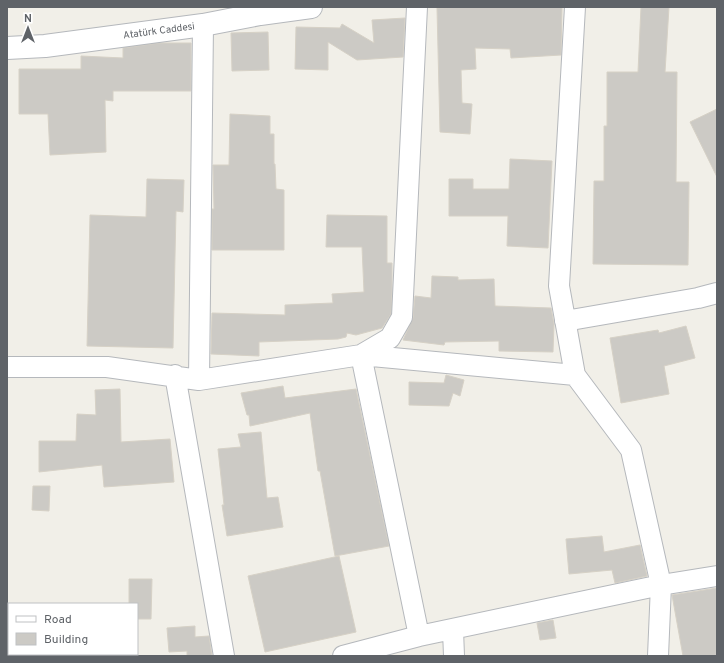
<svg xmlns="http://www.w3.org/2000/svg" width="724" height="663" viewBox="0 0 724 663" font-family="Overpass,sans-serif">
	<rect width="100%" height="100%" fill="#f1efe8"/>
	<path fill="#cccac5" stroke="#d6d1c6" d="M 472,7 L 562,7 L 561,55 L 511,58 L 510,49 L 475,48 L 476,69 L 461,70 L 462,103 L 472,104 L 470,134 L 440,132 L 437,8 Z
		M 641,7 L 669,7 L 665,72 L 677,72 L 676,182 L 689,182 L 688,265 L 593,264 L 594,181 L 604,181 L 604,126 L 607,126 L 607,72 L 638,72 Z
		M 405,18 L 403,57 L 357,60 L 328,42 L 328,70 L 295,69 L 296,27 L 340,28 L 342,24 L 374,43 L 372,20 Z
		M 268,32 L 269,70 L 232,71 L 231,33 Z
		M 159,43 L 191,43 L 191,91 L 113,91 L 113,101 L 105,100 L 106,152 L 50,155 L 48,114 L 19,114 L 19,69 L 81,69 L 81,56 L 123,58 L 123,48 Z
		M 717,109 L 717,177 L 690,122 Z
		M 230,114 L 270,116 L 270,134 L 274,134 L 274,164 L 275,164 L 276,189 L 284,190 L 284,250 L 212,250 L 212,209 L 214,209 L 213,165 L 229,165 Z
		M 510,159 L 552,161 L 548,248 L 507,246 L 508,216 L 449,216 L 449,179 L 473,179 L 473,189 L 509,189 Z
		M 147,179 L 184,180 L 183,212 L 176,211 L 173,348 L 87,346 L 90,215 L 146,217 Z
		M 327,215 L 387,216 L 387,263 L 392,263 L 392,293 L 391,314 L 382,328 L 356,335 L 347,333 L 346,337 L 338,339 L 259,342 L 259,356 L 211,354 L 212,313 L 285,315 L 285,305 L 333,303 L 332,294 L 364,292 L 362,247 L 326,247 Z
		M 432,276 L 458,277 L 458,280 L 494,279 L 495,306 L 551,308 L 554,324 L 553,352 L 499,351 L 499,341 L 445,342 L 444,345 L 403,340 L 413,318 L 415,296 L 431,298 Z
		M 686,326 L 695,358 L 664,366 L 669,394 L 621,403 L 610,338 L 658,330 L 659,333 Z
		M 446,375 L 464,380 L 460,396 L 453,393 L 449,406 L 409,405 L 409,382 L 444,383 Z
		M 283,386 L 285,398 L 356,389 L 389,546 L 335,556 L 320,471 L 318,471 L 310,413 L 250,426 L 249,415 L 247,415 L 241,393 Z
		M 120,389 L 121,442 L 170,439 L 174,482 L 104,487 L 102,465 L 39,472 L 39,441 L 76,441 L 77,414 L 96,415 L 95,390 Z
		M 261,432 L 267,498 L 278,497 L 283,527 L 227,536 L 222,505 L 224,505 L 218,449 L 241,447 L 238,434 Z
		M 33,486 L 50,486 L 49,511 L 32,510 Z
		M 602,536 L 604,552 L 640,545 L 647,576 L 615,583 L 612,570 L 569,574 L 566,539 Z
		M 339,556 L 356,632 L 265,652 L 248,576 Z
		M 129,579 L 152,579 L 151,619 L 137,619 L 137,604 L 129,604 Z
		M 717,588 L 717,656 L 683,656 L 672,595 Z
		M 553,620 L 556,638 L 540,640 L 537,623 Z
		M 195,626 L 195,637 L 209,636 L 212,656 L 187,656 L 187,651 L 169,652 L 167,628 Z"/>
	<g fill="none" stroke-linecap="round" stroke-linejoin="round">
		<g stroke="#b5b8bc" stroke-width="22">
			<path id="minor" d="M 417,7 L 402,317 L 390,338 L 361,355 L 419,636
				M 575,7 L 559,286 L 575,375 L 631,450 L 661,585 L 658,656
				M 565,321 L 698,298 L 717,293
				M 7,367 L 107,367 L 199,380 L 361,355 L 575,375
				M 175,375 L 224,656
				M 199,380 L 203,25
				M 453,630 L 454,656
				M 343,656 L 419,636 L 661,585 L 717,576"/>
		</g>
		<g stroke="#b5b8bc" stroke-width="24">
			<g id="tertiary">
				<path id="s1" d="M 7,48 L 45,46 L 203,25 L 260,14 L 311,7"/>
			</g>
		</g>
		<use href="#minor" stroke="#fff" stroke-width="20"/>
		<use href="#tertiary" stroke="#fff" stroke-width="22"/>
	</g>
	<g text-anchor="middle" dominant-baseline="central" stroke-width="3" stroke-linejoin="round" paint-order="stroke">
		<g font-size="10" fill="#5f6368" stroke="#fff">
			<text stroke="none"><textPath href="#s1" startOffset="153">Atatürk Caddesi</textPath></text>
		</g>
	</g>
	<rect width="724" height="663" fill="none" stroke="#5f6368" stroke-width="16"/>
	<rect x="8" y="603" width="130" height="52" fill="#ffffff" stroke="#bfc1c3"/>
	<rect x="16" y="616" width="20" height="6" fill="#ffffff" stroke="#bfc1c3"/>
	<text x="44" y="623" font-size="12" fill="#5f6368">Road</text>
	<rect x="16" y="633" width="20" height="12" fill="#cccac5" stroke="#bfc1c3"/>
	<text x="44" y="643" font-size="12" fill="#5f6368">Building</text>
	<g transform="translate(28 28)" stroke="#ffffff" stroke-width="3" paint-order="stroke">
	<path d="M0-3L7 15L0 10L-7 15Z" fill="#5f6368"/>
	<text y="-6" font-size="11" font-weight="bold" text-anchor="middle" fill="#5f6368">N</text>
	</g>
</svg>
